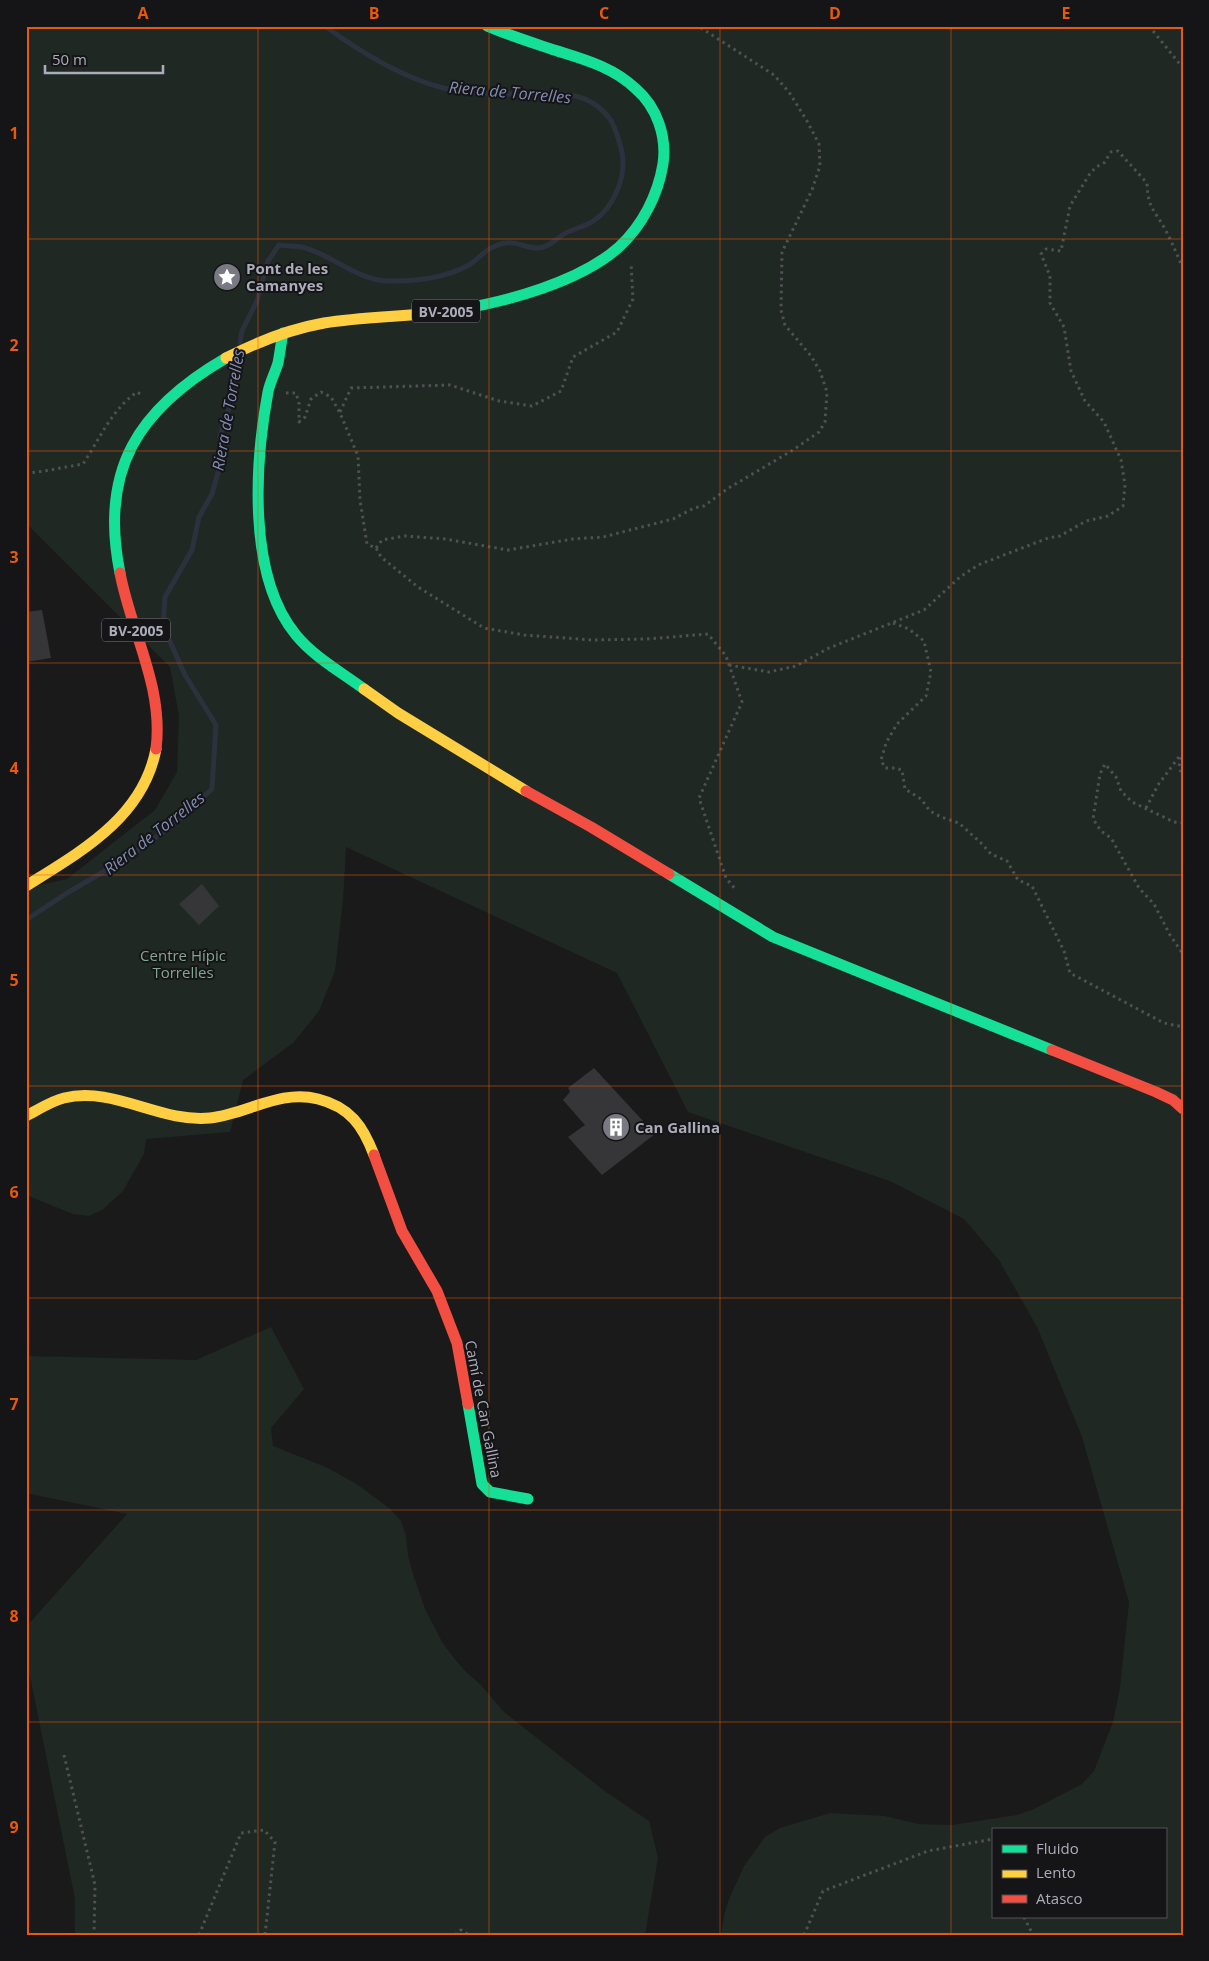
<svg xmlns="http://www.w3.org/2000/svg" width="1209" height="1961" viewBox="0 0 1209 1961" font-family="'Open Sans',sans-serif">
	<rect width="100%" height="100%" fill="#1a1a1a"/>
	<path fill="#202823" fill-rule="evenodd" d="M 26,26 L 1183,26 L 1183,1935 L 721,1935 L 724,1916 L 729,1899 L 744,1866 L 765,1837 L 780,1828 L 830,1813 L 885,1816 L 918,1824 L 952,1825 L 1017,1815 L 1034,1809 L 1082,1784 L 1094,1771 L 1113,1722 L 1120,1688 L 1129,1602 L 1082,1437 L 1038,1329 L 999,1260 L 964,1219 L 890,1181 L 688,1112 L 617,973 L 346,847 L 343,900 L 335,971 L 319,1011 L 293,1043 L 243,1080 L 230,1132 L 146,1139 L 144,1154 L 123,1191 L 102,1210 L 89,1216 L 73,1214 L 26,1195 L 26,888 L 67,879 L 155,810 L 177,772 L 179,716 L 170,667 L 26,523 ZM 993,1830 L 1165,1830 L 1165,1917 L 993,1917 Z
		M 271,1327 L 304,1389 L 271,1428 L 273,1446 L 328,1468 L 358,1485 L 389,1508 L 401,1521 L 406,1536 L 408,1555 L 413,1574 L 425,1609 L 442,1642 L 454,1658 L 466,1672 L 480,1684 L 504,1712 L 606,1792 L 649,1821 L 658,1858 L 645,1935 L 75,1935 L 75,1899 L 26,1656 L 26,1627 L 127,1514 L 26,1493 L 26,1356 L 196,1360 Z"/>
	<g fill="none" stroke-linecap="round" stroke-linejoin="round">
		<path stroke="#2d313d" stroke-width="5" d="M 240,342 L 242,331 L 257,301 L 268,261 L 279,245 C 287,246 295,246 302,247 C 334,255 359,283 394,281 C 419,281 447,277 469,265 C 477,260 484,251 493,247 C 514,237 521,248 538,248 C 548,248 556,239 564,234 C 573,229 583,227 592,222 C 615,207 628,174 621,148 C 615,126 611,114 591,102 C 569,88 526,95 500,94 C 482,93 461,92 443,88 C 401,77 360,52 325,26
			M 26,920 L 67,893 L 127,858 L 170,827 L 212,789 L 216,725 L 185,675 L 163,626 L 165,597 L 192,550 L 199,517 L 212,494 L 224,451 L 220,436 L 233,396 L 235,365"/>
	</g>
	<path fill="#363638" d="M 42,610 L 51,658 L 26,662 L 26,612 Z
		M 202,884 L 219,906 L 199,925 L 179,904 Z
		M 594,1068 L 655,1134 L 602,1175 L 568,1137 L 585,1125 L 563,1100 L 570,1092 L 568,1088 Z"/>
	<g fill="none" stroke-linecap="round" stroke-linejoin="round">
		<path stroke="#505055" stroke-width="3" stroke-dasharray="2.5 4" stroke-linecap="butt" d="M 1149,26 L 1183,68
			M 286,393 L 296,393 L 299,403 L 299,422 L 305,417 L 311,399 L 321,392 L 331,397 L 340,413 L 358,456 L 360,500 L 367,544 L 376,548 L 381,557 L 418,587 L 484,628 L 524,635 L 592,640 L 647,639 L 708,634 L 726,656 L 742,702 L 699,798 L 726,878 L 736,890
			M 340,412 L 351,388 L 450,385 L 499,401 L 532,406 L 561,391 L 573,357 L 617,332 L 633,299 L 631,263
			M 26,473 C 45,472 64,467 83,464 C 99,440 112,409 137,392 L 142,395
			M 376,548 L 382,540 L 405,536 L 445,539 L 508,550 L 573,539 L 603,537 L 673,519 L 694,508 L 704,506 L 727,489 L 793,450 L 819,432 L 825,422 L 827,392 L 820,371 L 811,356 L 785,325 L 781,310 L 782,252 L 812,190 L 820,166 L 819,144 L 807,121 L 789,92 L 774,75 L 698,26
			M 893,623 L 909,629 L 924,641 L 931,672 L 926,696 L 897,724 L 886,743 L 881,760 L 885,768 L 895,768 L 902,770 L 905,789 L 921,799 L 930,811 L 941,817 L 959,823 L 981,843 L 991,854 L 1007,861 L 1018,880 L 1032,886 L 1064,951 L 1070,973 L 1164,1023 L 1183,1027
			M 729,665 L 769,672 L 796,666 L 829,648 L 924,610 L 960,577 L 978,565 L 1048,538 L 1060,536 L 1086,521 L 1108,516 L 1123,506 L 1125,485 L 1121,460 L 1104,422 L 1085,401 L 1071,371 L 1064,327 L 1050,303 L 1050,276 L 1041,254 L 1046,249 L 1061,251 L 1070,206 L 1089,175 L 1096,167 L 1104,163 L 1111,152 L 1118,151 L 1147,183 C 1148,209 1154,209 1165,229 C 1172,242 1177,255 1183,268
			M 1183,751 L 1179,766 L 1183,777
			M 1146,808 L 1158,785 L 1181,754
			M 1183,823 L 1174,822 L 1132,802 L 1121,791 L 1116,777 L 1105,764 L 1100,774 L 1093,819 L 1101,831 L 1111,838 L 1139,888 L 1154,904 L 1170,935 L 1183,954
			M 64,1755 L 95,1885 L 94,1935
			M 1024,1917 L 1033,1935
			M 199,1935 L 241,1833 L 264,1830 L 275,1842 L 265,1935
			M 455,1935 L 461,1930 L 469,1935
			M 804,1935 L 823,1891 L 928,1851 L 993,1839"/>
		<path stroke="#16e098" stroke-width="11" d="M 455,310 C 506,302 580,282 619,247 C 642,226 658,195 663,164 C 667,137 657,107 636,89 C 612,66 582,59 551,49 C 530,42 508,35 487,26
			M 283,333 C 281,343 280,353 278,363 C 275,373 270,382 268,392 C 255,462 247,576 296,635 C 314,657 341,672 364,689
			M 120,573 C 99,470 138,409 226,358
			M 669,874 L 773,937 L 1052,1050
			M 468,1404 L 482,1484 L 490,1492 L 528,1499"/>
		<path stroke="#ffcf43" stroke-width="11" d="M 226,358 C 257,342 290,329 324,323 C 367,316 412,317 455,310
			M 364,689 L 398,713 L 526,791
			M 26,886 C 80,852 143,818 156,749
			M 26,1116 C 38,1110 51,1101 64,1098 C 114,1086 160,1123 210,1118 C 247,1114 280,1089 318,1099 C 350,1107 363,1126 374,1155"/>
		<path stroke="#f24e42" stroke-width="11" d="M 120,573 C 131,632 164,687 156,749
			M 526,791 L 591,827 L 669,874
			M 1052,1050 L 1156,1092 L 1173,1100 L 1183,1109
			M 374,1155 L 402,1231 L 437,1291 L 457,1343 L 468,1404"/>
	</g>
	<path fill="none" stroke="#e8590c" stroke-width="1" stroke-opacity="0.55" d="M 258,26 L 258,1935M 489,26 L 489,1935M 720,26 L 720,1935M 951,26 L 951,1935M 26,239 L 1183,239M 26,451 L 1183,451M 26,663 L 1183,663M 26,875 L 1183,875M 26,1086 L 1183,1086M 26,1298 L 1183,1298M 26,1510 L 1183,1510M 26,1722 L 1183,1722"/>
	<defs>
		<g id="sight-disc" transform="scale(1.4375)"><circle r="9.5" fill="#797983" stroke="#151416"/><path d="M0-6L1.8-2.2L6-1.7L2.9 1.2L3.7 5.4L0 3.3L-3.7 5.4L-2.9 1.2L-6-1.7L-1.8-2.2Z" fill="#fff"/></g>
		<g id="building-disc" transform="scale(1.4375)"><circle r="9.5" fill="#797983" stroke="#151416"/><path d="M-4-6H4V6H1V3H-1V6H-4ZM-2.5-4.3h1.7v1.8h-1.7ZM.8-4.3h1.7v1.8H.8ZM-2.5-1h1.7V.8h-1.7ZM.8-1h1.7V.8H.8Z" fill="#fff"/></g>
	</defs>
	<g fill-rule="evenodd">
		<use href="#sight-disc" x="227" y="277"/>
		<use href="#building-disc" x="616" y="1127"/>
	</g>
	<g text-anchor="middle" dominant-baseline="central" stroke-width="4" stroke-linejoin="round" paint-order="stroke">
		<g fill="#151416" stroke="#7f7e8a" stroke-width="1">
			<rect x="412" y="299.5" width="68" height="23" rx="4"/>
			<rect x="102" y="618.5" width="68" height="23" rx="4"/>
		</g>
		<g font-size="14" font-weight="bold" fill="#acacbb">
			<text x="446" y="311">BV-2005</text>
			<text x="136" y="630">BV-2005</text>
		</g>
		<g font-size="15" font-weight="bold" fill="#acacbb" stroke="#151416" text-anchor="start">
			<text x="246" y="268">Pont de les<tspan x="246" dy="17">Camanyes</tspan></text>
			<text x="635" y="1127">Can Gallina</text>
		</g>
		<g font-size="15" fill="#83a690" stroke="#151416">
			<text x="183" y="955">Centre Hípic<tspan x="183" dy="17">Torrelles</tspan></text>
		</g>
		<g font-size="15" fill="#acacbb" stroke="#151416">
			<text transform="translate(484 1409) rotate(79)">Camí de Can Gallina</text>
		</g>
		<g font-size="16" font-style="italic" fill="#838eb5" stroke="#151416">
			<text transform="translate(510 92) rotate(5)">Riera de Torrelles</text>
			<text transform="translate(228 410) rotate(-80)">Riera de Torrelles</text>
			<text transform="translate(154 833) rotate(-38)">Riera de Torrelles</text>
		</g>
	</g>
	<rect width="1209" height="1961" fill="none" stroke="#151416" stroke-width="55"/>
	<rect x="992" y="1828" width="175" height="90" fill="#151416" stroke="#515158"/>
	<rect x="1002" y="1845" width="25" height="8" fill="#16e098" stroke="#515158"/>
	<text x="1036" y="1854" font-size="15" fill="#acacbb">Fluido</text>
	<rect x="1002" y="1870" width="25" height="8" fill="#ffcf43" stroke="#515158"/>
	<text x="1036" y="1878" font-size="15" fill="#acacbb">Lento</text>
	<rect x="1002" y="1895" width="25" height="8" fill="#f24e42" stroke="#515158"/>
	<text x="1036" y="1904" font-size="15" fill="#acacbb">Atasco</text>
	<path d="M45 65v8h118v-8" fill="none" stroke="#acacbb" stroke-width="2.5"/>
	<text x="52" y="65" font-size="15" fill="#acacbb" stroke="#151416" stroke-width="4" paint-order="stroke">50 m</text>
	<rect x="28" y="28" width="1154" height="1906" fill="none" stroke="#e8590c" stroke-width="2"/>
	<g font-size="16" text-anchor="middle" font-weight="bold" fill="#e8590c">
		<text x="143" y="19">A</text>
		<text x="374" y="19">B</text>
		<text x="604" y="19">C</text>
		<text x="835" y="19">D</text>
		<text x="1066" y="19">E</text>
		<text x="14" y="139">1</text>
		<text x="14" y="351">2</text>
		<text x="14" y="563">3</text>
		<text x="14" y="774">4</text>
		<text x="14" y="986">5</text>
		<text x="14" y="1198">6</text>
		<text x="14" y="1410">7</text>
		<text x="14" y="1622">8</text>
		<text x="14" y="1833">9</text>
	</g>
</svg>
